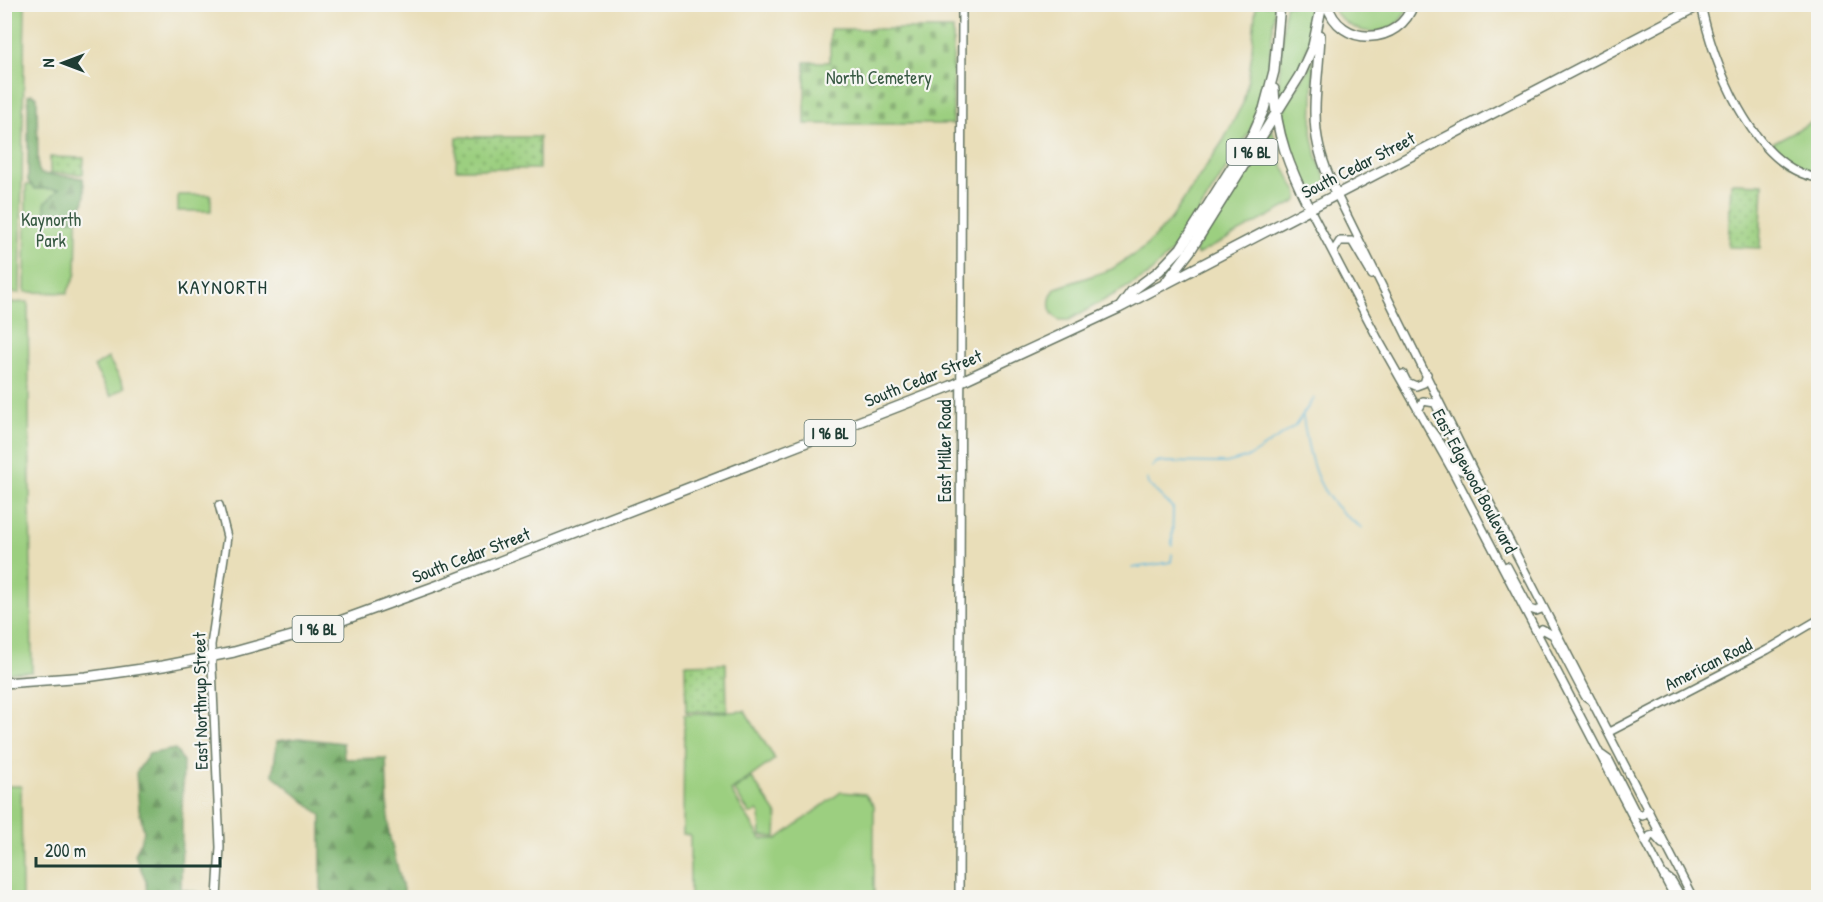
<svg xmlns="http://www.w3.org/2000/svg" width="1823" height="902" viewBox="0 0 1823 902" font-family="'Patrick Hand',sans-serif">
	<defs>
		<pattern id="forest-firs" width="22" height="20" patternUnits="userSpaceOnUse" patternTransform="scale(1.5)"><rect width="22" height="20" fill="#7db26e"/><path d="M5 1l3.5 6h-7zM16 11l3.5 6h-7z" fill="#66925b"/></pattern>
		<pattern id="cemetery-stones" width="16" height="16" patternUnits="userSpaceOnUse" patternTransform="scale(1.5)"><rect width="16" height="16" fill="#9ccf80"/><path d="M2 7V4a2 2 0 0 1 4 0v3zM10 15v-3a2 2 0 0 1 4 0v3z" fill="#7fa96a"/></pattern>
		<pattern id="garden-dots" width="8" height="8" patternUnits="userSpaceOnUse" patternTransform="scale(1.5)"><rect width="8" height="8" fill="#9ccf80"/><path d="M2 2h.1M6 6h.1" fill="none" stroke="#7fa96a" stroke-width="1.8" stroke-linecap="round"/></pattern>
	</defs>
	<rect width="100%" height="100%" fill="#f6f6f2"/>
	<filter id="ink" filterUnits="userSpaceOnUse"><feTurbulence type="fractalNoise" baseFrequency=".0167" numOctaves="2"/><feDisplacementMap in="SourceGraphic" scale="12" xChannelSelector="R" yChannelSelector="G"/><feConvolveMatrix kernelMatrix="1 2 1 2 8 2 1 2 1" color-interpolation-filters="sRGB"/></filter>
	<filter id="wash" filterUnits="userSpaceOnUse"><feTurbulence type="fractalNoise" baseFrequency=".008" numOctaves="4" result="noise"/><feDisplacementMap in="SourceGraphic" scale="24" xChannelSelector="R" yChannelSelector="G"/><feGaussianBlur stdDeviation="1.35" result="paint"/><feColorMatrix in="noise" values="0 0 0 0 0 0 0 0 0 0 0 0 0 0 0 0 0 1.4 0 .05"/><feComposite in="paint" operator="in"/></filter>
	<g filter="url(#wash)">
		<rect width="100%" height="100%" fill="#e9deb9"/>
		<path fill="#9ccf80" stroke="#5e865a" stroke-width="1.5" d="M 5,4 L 25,5 L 20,293 L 5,292 Z
			M 1256,5 L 1275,5 L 1268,76 L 1261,104 L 1250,131 L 1185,234 L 1172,251 L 1147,276 L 1069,320 L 1059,320 C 1047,312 1047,299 1056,288 L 1112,269 L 1144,248 L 1171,219 L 1223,141 L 1243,103 L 1250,69 Z
			M 1285,5 L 1317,5 C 1312,38 1303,72 1280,98 L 1278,89 Z
			M 1331,5 L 1409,5 C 1395,44 1348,38 1331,5 Z
			M 1314,59 L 1312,133 L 1317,157 L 1328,185 L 1309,195 L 1284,138 L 1281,115 Z
			M 1818,119 L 1818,173 L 1789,162 L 1772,143 Z
			M 1272,129 L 1283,166 L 1298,194 L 1297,201 L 1197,255 L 1195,250 Z
			M 78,181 L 76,274 L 67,293 L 25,292 L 26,185 Z
			M 178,195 L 211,195 L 211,211 L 178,211 Z
			M 28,302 L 32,672 L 5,673 L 5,303 Z
			M 108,358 L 125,387 L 111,396 L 94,367 Z
			M 745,711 L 775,759 L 731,791 L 761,839 L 777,839 L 841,792 L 865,794 L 874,806 L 874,897 L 690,897 L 690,835 L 683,834 L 684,715 Z
			M 752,778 L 777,815 L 776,837 L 761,836 L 760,814 L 757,811 L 750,814 L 734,790 Z
			M 5,786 L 21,786 L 22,897 L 5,897 Z"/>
		<path fill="url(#forest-firs)" stroke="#4e7851" stroke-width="1.5" d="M 32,94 L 37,97 L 38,168 L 41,174 L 83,178 L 85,196 L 79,219 L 60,221 L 45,215 L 45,203 L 59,189 L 35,189 L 28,181 L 28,95 Z
			M 299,738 L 343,743 L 344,759 L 386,758 L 389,834 L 405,897 L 321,897 L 321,815 L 273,775 L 277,741 Z
			M 175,749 L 183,761 L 181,889 L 206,894 L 205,897 L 147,897 L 146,881 L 135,855 L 144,832 L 139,809 L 136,773 L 149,754 Z"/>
		<path fill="url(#cemetery-stones)" stroke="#5e865a" stroke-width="1.5" d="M 830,29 L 953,29 L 953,124 L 805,124 L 805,62 L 830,62 Z"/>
		<path fill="url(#garden-dots)" stroke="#5e865a" stroke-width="1.5" d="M 457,137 L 539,137 L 539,169 L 456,169 Z
			M 50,157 L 84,158 L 83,174 L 50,173 Z
			M 1731,183 L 1763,184 L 1760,248 L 1728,247 Z
			M 726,663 L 727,711 L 686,712 L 685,664 Z"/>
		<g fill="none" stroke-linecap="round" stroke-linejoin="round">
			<path stroke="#5fb7dc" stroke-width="1.5" d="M 1303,417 C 1310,466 1318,499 1362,528
				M 1152,467 L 1157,462 L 1226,463 L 1249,457 L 1295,426 L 1314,398
				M 1147,479 L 1148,484 L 1173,508 L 1172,546
				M 1132,568 L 1171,562 L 1172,554"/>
		</g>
	</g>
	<g filter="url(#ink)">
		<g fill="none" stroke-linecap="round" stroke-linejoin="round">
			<g stroke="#667563" stroke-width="10">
				<path id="minor" d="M 1701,4 C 1712,62 1753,168 1818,178
					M 1337,195 L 1473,470 L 1693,898
					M 1310,209 L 1378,339 L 1451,468 L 1675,898
					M 1333,252 L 1340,241 L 1352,241 L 1372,275
					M 1403,374 L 1407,382 L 1416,386 L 1424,383 L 1427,374
					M 1418,411 L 1423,401 L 1435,403 L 1457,450 L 1465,456
					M 1431,430 L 1460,470 L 1466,472 L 1473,470
					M 1507,566 L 1530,609 L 1536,611 L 1544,608
					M 1538,635 L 1542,629 L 1553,635 L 1585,696 L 1592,701
					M 1609,732 L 1767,650 L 1818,620
					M 1602,755 L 1609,760 L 1636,813 L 1642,816 L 1649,810
					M 1646,843 L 1650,836 L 1654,835 L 1662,844
					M 1665,876 L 1672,881 L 1682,898
					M 217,898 L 220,847 L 211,645 L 227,537 L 219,505
					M 959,898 L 962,4"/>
			</g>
			<g stroke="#667563" stroke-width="12">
				<path id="major" d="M 1327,4 C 1339,48 1400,46 1413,4
					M 1320,35 C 1317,103 1304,129 1337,195
					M 1274,89 C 1275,133 1290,169 1310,209
					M 1167,281 L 1190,251 L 1300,75 L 1313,46 L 1322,4
					M 1121,306 L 1132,291 L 1159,271 L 1181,248 L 1253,134 L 1264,109 L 1274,71 L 1280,4
					M 4,683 L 86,677 L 163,666 L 234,652 L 321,628 L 439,585 L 951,386 L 1119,308 L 1702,4"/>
			</g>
			<use href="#minor" stroke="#fff" stroke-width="7"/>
			<use href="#major" stroke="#fff" stroke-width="9"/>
		</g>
	</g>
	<g text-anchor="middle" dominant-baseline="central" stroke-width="4.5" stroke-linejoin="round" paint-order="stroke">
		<g fill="#f6f6f2" stroke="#60746d" stroke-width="1.5">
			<rect x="1226.5" y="139" width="51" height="26" rx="4.5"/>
			<rect x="804.5" y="420" width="51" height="26" rx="4.5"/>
			<rect x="292.5" y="616" width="51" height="26" rx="4.5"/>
		</g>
		<g font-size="16" font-weight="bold" fill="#1f3d34">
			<text x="1252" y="152">I 96 BL</text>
			<text x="830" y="433">I 96 BL</text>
			<text x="318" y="629">I 96 BL</text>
		</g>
		<g font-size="18" fill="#385a43" stroke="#f6f6f2">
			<text x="879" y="77">North Cemetery</text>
			<text x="51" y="219">Kaynorth<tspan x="51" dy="21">Park</tspan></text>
		</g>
		<g font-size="18" fill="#1f3d34" stroke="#f6f6f2">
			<text transform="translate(1358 165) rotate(-27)">South Cedar Street</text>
			<text transform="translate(923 378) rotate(-22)">South Cedar Street</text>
			<text transform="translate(944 451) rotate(-90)">East Miller Road</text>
			<text transform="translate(1475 481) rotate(62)">East Edgewood Boulevard</text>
			<text transform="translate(471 555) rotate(-21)">South Cedar Street</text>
			<text transform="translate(1708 664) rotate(-27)">American Road</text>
			<text transform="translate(200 701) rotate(-91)">East Northrup Street</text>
		</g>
		<g font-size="20" letter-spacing="1.5" fill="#1f3d34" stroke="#f6f6f2">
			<text x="223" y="286">KAYNORTH</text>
		</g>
	</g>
	<rect width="1823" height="902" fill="none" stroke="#f6f6f2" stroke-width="24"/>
	<g transform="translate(63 63) rotate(270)" stroke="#f6f6f2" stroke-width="4.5" paint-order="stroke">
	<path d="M0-4.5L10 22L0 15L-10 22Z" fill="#1f3d34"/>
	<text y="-9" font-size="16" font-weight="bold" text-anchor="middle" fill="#1f3d34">N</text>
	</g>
	<path d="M36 857v9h184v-9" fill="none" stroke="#1f3d34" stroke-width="3"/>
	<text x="45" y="857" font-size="18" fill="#1f3d34" stroke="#f6f6f2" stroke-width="4.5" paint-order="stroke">200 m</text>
</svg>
